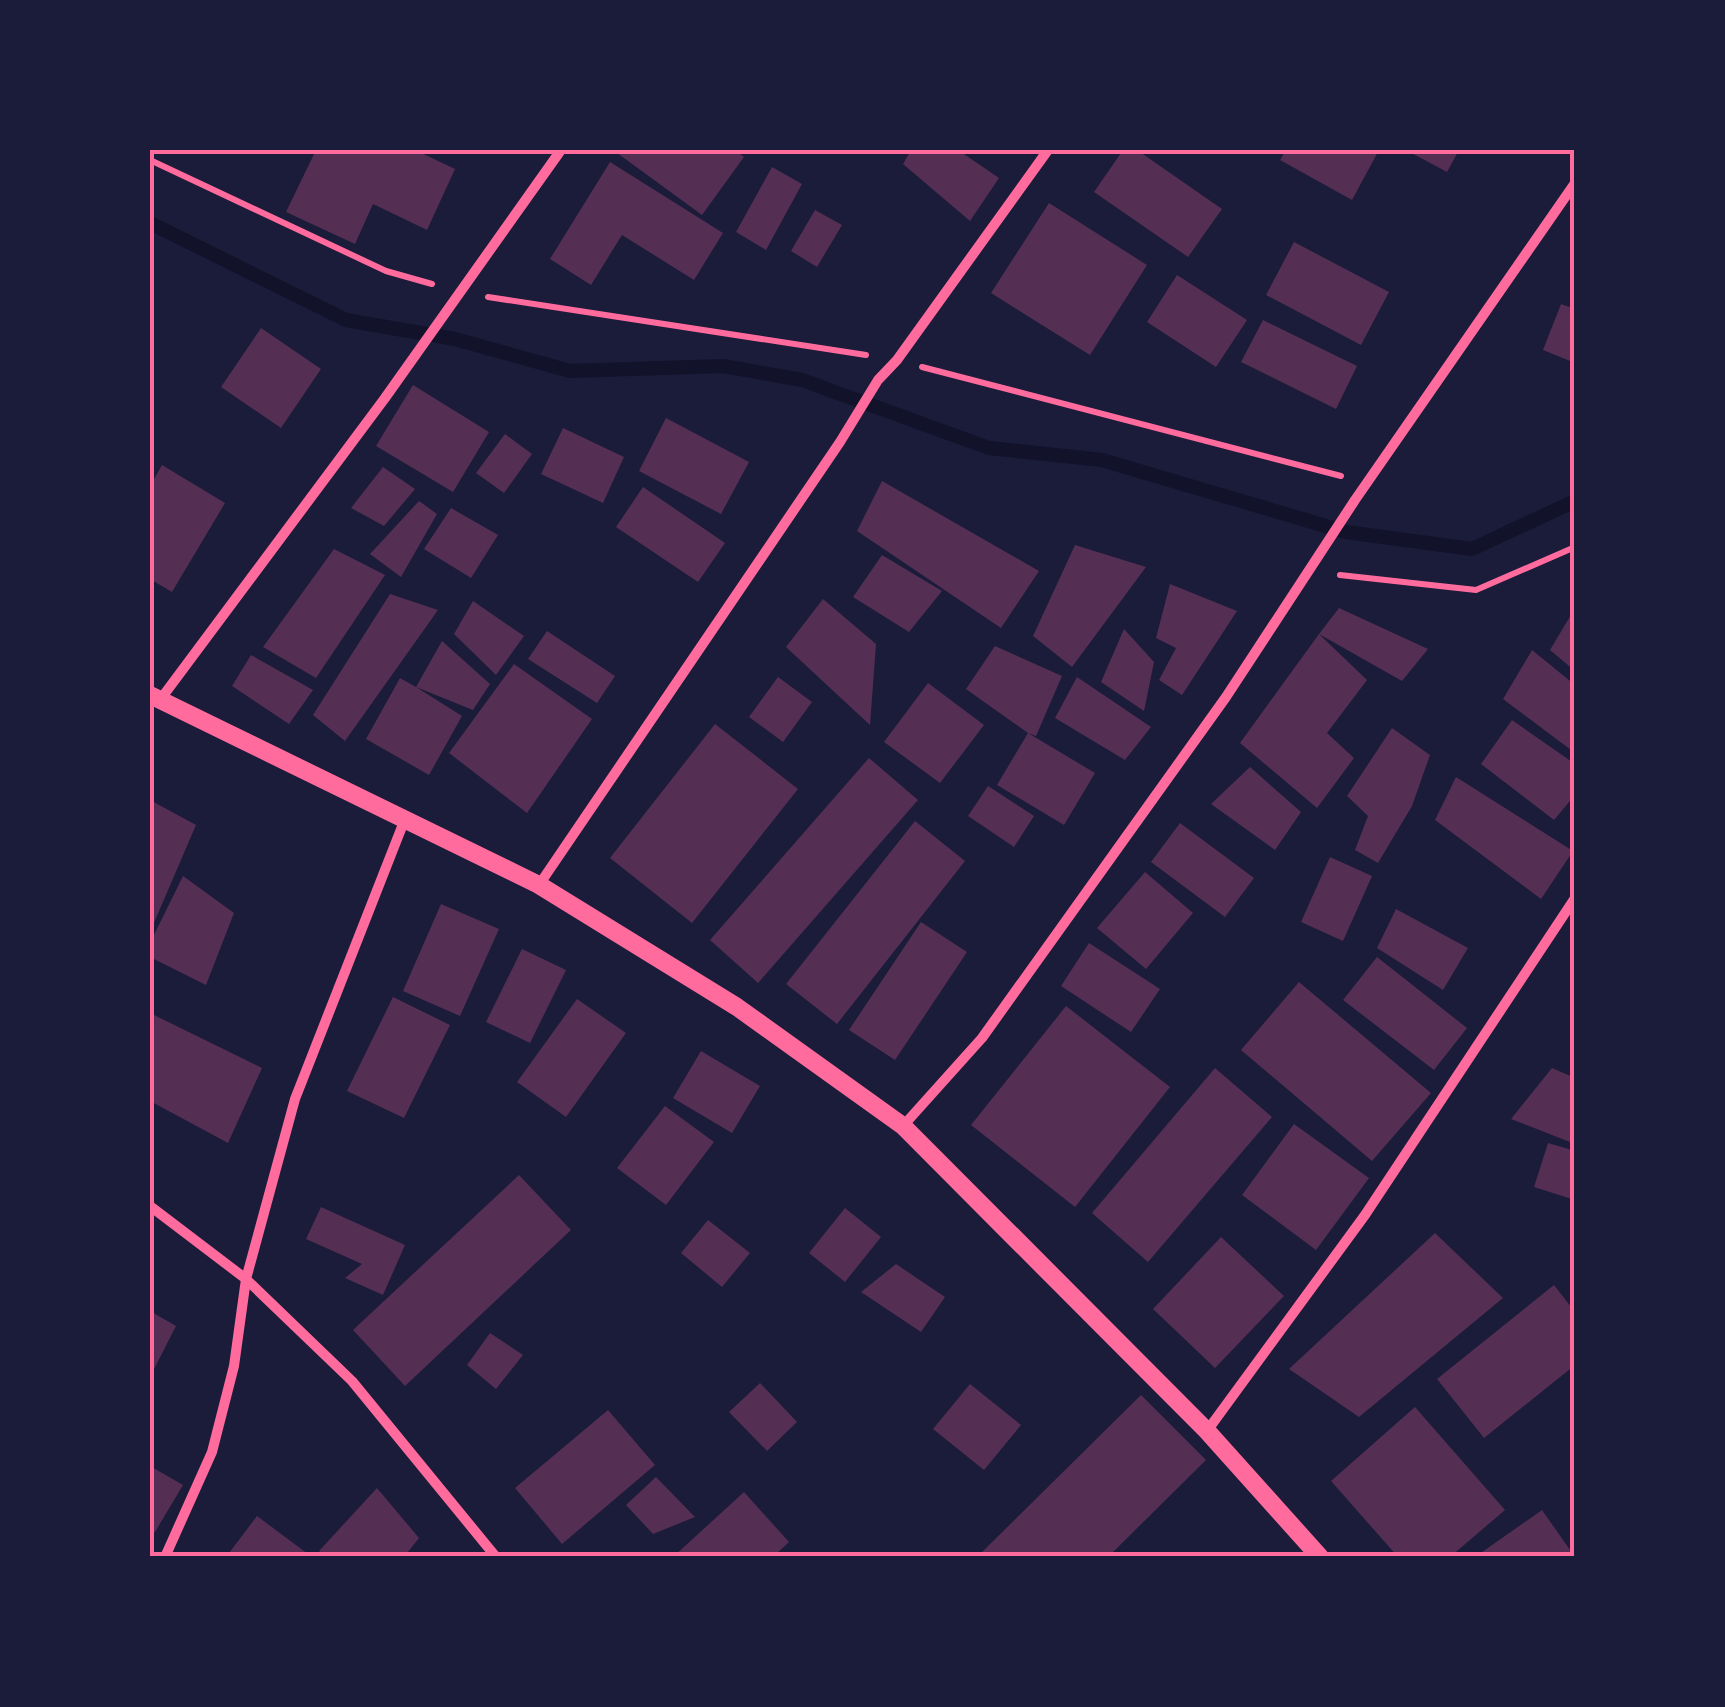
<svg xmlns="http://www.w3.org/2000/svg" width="1725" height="1707" viewBox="0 0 1725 1707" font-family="'Nunito Sans',sans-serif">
	<rect width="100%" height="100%" fill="#1b1b3a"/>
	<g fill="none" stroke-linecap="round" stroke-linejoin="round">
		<path stroke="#12122b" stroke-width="14" d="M 150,223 L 346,320 L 455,339 L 570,371 L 723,366 L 802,380 L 989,448 L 1102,460 L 1346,532 L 1472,549 L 1575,501"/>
	</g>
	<path fill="#542f53" d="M 316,150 L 415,150 L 455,169 L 427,230 L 373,204 L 355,244 L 286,212 Z
		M 613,150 L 735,150 L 744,157 L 702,215 Z
		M 911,150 L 958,150 L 999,178 L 970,221 L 903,164 Z
		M 1123,150 L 1137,150 L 1222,209 L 1188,257 L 1094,192 Z
		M 1286,150 L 1379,150 L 1352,200 L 1280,160 Z
		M 1406,150 L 1459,150 L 1447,172 Z
		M 610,162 L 723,233 L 694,280 L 622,235 L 591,285 L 550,259 Z
		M 772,167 L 802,184 L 766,250 L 736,232 Z
		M 1049,203 L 1147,265 L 1090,355 L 991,293 Z
		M 815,210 L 842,225 L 817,267 L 791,251 Z
		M 1294,242 L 1389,292 L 1361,345 L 1266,295 Z
		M 1177,275 L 1247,320 L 1216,367 L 1147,322 Z
		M 1561,304 L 1575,309 L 1575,363 L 1543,350 Z
		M 1263,320 L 1357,366 L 1336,409 L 1241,362 Z
		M 261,328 L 321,369 L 281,428 L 221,387 Z
		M 413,385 L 489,432 L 453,492 L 376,446 Z
		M 666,418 L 749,462 L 721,514 L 639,471 Z
		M 563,428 L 624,457 L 603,503 L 541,474 Z
		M 505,434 L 532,454 L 504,493 L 476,473 Z
		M 162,465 L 225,503 L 172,592 L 150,579 L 150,486 Z
		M 383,467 L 415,489 L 384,526 L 351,508 Z
		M 882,481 L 1039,571 L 1001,628 L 857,531 Z
		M 643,487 L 725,543 L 698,582 L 616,527 Z
		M 419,501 L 437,514 L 401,577 L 370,554 Z
		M 451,508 L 498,535 L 471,578 L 424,549 Z
		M 1075,545 L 1146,567 L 1072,667 L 1033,636 Z
		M 334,549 L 385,575 L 316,678 L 263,647 Z
		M 882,555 L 942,591 L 909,632 L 853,597 Z
		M 1170,584 L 1237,611 L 1182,695 L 1159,680 L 1176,648 L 1156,638 Z
		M 390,594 L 438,610 L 345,741 L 313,715 Z
		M 823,599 L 876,644 L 870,725 L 786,647 Z
		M 473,601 L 524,636 L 496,675 L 454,634 Z
		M 1339,608 L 1428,649 L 1402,681 L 1319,634 Z
		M 1575,608 L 1575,671 L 1550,650 Z
		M 1124,629 L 1154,662 L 1144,711 L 1101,682 Z
		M 547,631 L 615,676 L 597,703 L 528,659 Z
		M 1319,634 L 1367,680 L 1327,733 L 1354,758 L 1317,808 L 1240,743 Z
		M 442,641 L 490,684 L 473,710 L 416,687 L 462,716 L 429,775 L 366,739 L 400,678 L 416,687 Z
		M 995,646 L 1062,676 L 1036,736 L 1028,733 L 966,689 Z
		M 1532,650 L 1575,685 L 1575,753 L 1503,699 Z
		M 251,655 L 313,690 L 289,724 L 232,686 Z
		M 514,664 L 592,719 L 527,813 L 449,753 Z
		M 778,677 L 812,702 L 783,742 L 749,717 Z
		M 1077,677 L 1151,727 L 1125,760 L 1055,718 Z
		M 928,683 L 984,725 L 940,783 L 884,742 Z
		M 1512,720 L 1575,764 L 1575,795 L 1554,820 L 1481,764 Z
		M 715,724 L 798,789 L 692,923 L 610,858 Z
		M 1392,728 L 1430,755 L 1412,806 L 1378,863 L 1355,850 L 1368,816 L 1347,796 Z
		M 1028,733 L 1095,773 L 1064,825 L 997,785 Z
		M 869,758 L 918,800 L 758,983 L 710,940 Z
		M 1250,767 L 1301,812 L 1275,850 L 1211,804 Z
		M 1456,777 L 1573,851 L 1541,899 L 1435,820 Z
		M 988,786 L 1034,816 L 1014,847 L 968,816 Z
		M 150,800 L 196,825 L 150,932 Z
		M 915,821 L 965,861 L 837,1024 L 786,984 Z
		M 1180,823 L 1254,878 L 1225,917 L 1151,862 Z
		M 1330,857 L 1372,876 L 1343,941 L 1301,922 Z
		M 1145,872 L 1193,913 L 1146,969 L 1097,928 Z
		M 183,876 L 234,913 L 206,985 L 150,957 L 150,943 Z
		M 441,904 L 499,929 L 460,1016 L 403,991 Z
		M 1396,909 L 1468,948 L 1443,990 L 1377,948 Z
		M 921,922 L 967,952 L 895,1060 L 849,1030 Z
		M 1089,943 L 1160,989 L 1131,1032 L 1061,986 Z
		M 522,949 L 566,970 L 530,1043 L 486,1022 Z
		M 1377,957 L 1467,1028 L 1434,1070 L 1343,1000 Z
		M 1299,982 L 1431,1093 L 1372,1161 L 1241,1050 Z
		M 393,997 L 450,1025 L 404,1118 L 347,1091 Z
		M 577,999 L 626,1033 L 566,1117 L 517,1082 Z
		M 1066,1006 L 1170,1087 L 1075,1207 L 971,1125 Z
		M 150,1013 L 262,1068 L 228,1143 L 150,1101 Z
		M 701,1051 L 760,1086 L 732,1133 L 673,1098 Z
		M 1215,1068 L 1272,1117 L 1148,1262 L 1092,1213 Z
		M 1552,1068 L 1575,1078 L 1575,1144 L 1511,1119 Z
		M 665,1106 L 714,1142 L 666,1205 L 617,1168 Z
		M 1294,1124 L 1369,1178 L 1316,1250 L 1242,1195 Z
		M 1548,1143 L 1575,1151 L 1575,1200 L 1534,1187 Z
		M 519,1175 L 571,1230 L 405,1386 L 353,1330 Z
		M 321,1207 L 405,1245 L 383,1295 L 345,1278 L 362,1264 L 306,1239 Z
		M 845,1208 L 881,1237 L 845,1282 L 809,1253 Z
		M 708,1220 L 750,1253 L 722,1287 L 681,1253 Z
		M 1435,1233 L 1503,1298 L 1359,1417 L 1289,1369 Z
		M 1221,1237 L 1284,1296 L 1215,1368 L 1153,1309 Z
		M 896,1264 L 945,1297 L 921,1332 L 861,1292 Z
		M 1554,1285 L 1575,1312 L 1575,1365 L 1484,1438 L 1437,1379 Z
		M 150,1311 L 176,1326 L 150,1377 Z
		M 490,1333 L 523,1355 L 496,1389 L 467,1365 Z
		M 760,1383 L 797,1422 L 767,1451 L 729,1412 Z
		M 970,1384 L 1021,1425 L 984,1470 L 933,1429 Z
		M 1141,1395 L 1206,1460 L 1108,1557 L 977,1557 Z
		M 1415,1407 L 1505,1510 L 1450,1557 L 1398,1557 L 1331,1481 Z
		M 608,1410 L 655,1465 L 562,1544 L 515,1488 Z
		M 150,1466 L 183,1485 L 155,1532 L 150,1530 Z
		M 656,1477 L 695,1517 L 653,1534 L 626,1505 Z
		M 377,1488 L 419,1538 L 404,1557 L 327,1557 L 319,1551 Z
		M 744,1492 L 789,1542 L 773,1557 L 673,1557 Z
		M 1542,1510 L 1575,1557 L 1475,1557 Z
		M 257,1516 L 312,1557 L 226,1557 Z"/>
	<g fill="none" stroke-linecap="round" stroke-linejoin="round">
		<path stroke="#ff6b9d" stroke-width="6" d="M 150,160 L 386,271 L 432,284
			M 488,297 L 866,355
			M 922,367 L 1341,476
			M 1340,575 L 1476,590 L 1575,547"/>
		<path stroke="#ff6b9d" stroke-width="10" d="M 160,700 L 385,398 L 561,150
			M 539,885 L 840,442 L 878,380 L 897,360 L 1048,150
			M 903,1126 L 982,1038 L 1226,697 L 1355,500 L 1575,183
			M 150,1206 L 246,1279 L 352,1381 L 496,1557
			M 1207,1431 L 1365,1215 L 1575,898
			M 165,1557 L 212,1452 L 234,1366 L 246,1279 L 295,1099 L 405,819"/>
		<path stroke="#ff6b9d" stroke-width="18" d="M 150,695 L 539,885 L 737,1007 L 903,1126 L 1207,1431 L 1320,1557"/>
	</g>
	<rect width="1725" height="1707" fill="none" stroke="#1b1b3a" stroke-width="305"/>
	<rect x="152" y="152" width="1420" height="1402" fill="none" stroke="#ff6b9d" stroke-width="4"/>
</svg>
